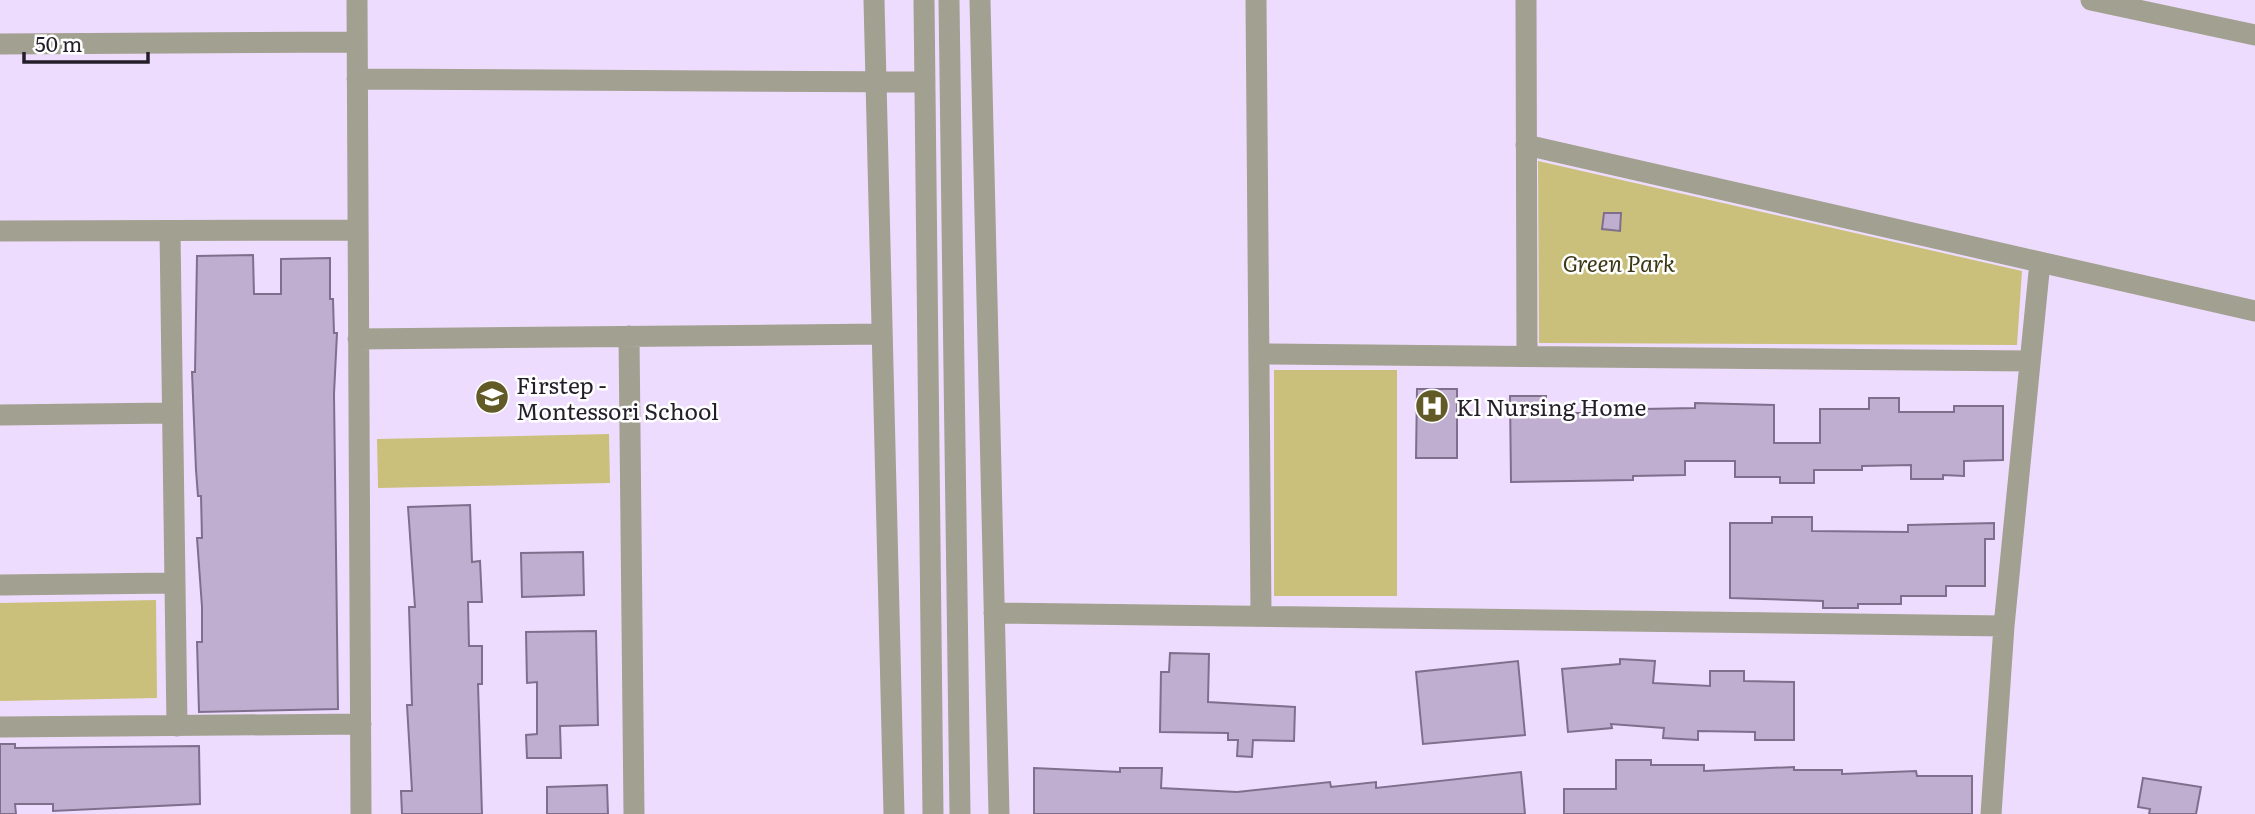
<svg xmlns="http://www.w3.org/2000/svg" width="2255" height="814" viewBox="0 0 2255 814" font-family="Literata,serif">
	<rect width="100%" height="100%" fill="#eedcfe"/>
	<path fill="#cac07b" d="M 1538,161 L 2022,271 L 2017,345 L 1539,343 Z
		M 1274,370 L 1397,370 L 1397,596 L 1274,596 Z
		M 609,434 L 610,483 L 378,488 L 377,439 Z
		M 156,600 L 157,698 L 0,701 L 0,603 Z"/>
	<path fill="#bfaecf" stroke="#7f6f8d" stroke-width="2" d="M 1604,213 L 1621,213 L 1620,231 L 1602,229 Z
		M 253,255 L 254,294 L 281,294 L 281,259 L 330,258 L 330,299 L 333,299 L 334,333 L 337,333 L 334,394 L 338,709 L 199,712 L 197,642 L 202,642 L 202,607 L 197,538 L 202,538 L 201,496 L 198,496 L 196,470 L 192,372 L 195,372 L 197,256 Z
		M 1417,389 L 1457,389 L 1457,458 L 1416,458 Z
		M 1510,396 L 1546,396 L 1546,413 L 1643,413 L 1643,409 L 1695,408 L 1695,403 L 1774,405 L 1774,443 L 1820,443 L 1820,409 L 1869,409 L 1869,398 L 1899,398 L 1899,412 L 1954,412 L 1954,406 L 2003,406 L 2003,460 L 1964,461 L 1964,476 L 1943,475 L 1943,479 L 1911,479 L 1911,465 L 1862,466 L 1862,470 L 1814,470 L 1814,483 L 1780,483 L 1780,477 L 1735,477 L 1735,461 L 1685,461 L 1685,475 L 1633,476 L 1633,480 L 1511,482 Z
		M 470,505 L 472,562 L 480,561 L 482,602 L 468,602 L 469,646 L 482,646 L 482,684 L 478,684 L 482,814 L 402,814 L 401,791 L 412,791 L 407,705 L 412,705 L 409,607 L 415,607 L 408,507 Z
		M 1772,517 L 1812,517 L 1812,531 L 1908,532 L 1908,525 L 1994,523 L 1994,539 L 1985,539 L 1985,586 L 1946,586 L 1946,596 L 1901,596 L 1901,604 L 1858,604 L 1858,608 L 1823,608 L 1823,601 L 1730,598 L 1730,523 L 1772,523 Z
		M 583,552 L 584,595 L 522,597 L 521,553 Z
		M 596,631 L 598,725 L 560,726 L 561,758 L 527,758 L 526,735 L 537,734 L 537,682 L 527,683 L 526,632 Z
		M 1170,653 L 1209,654 L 1208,702 L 1295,707 L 1294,741 L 1253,740 L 1252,757 L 1237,756 L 1238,740 L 1228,740 L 1228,733 L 1160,732 L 1161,672 L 1169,672 Z
		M 1620,659 L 1655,661 L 1653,683 L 1710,686 L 1710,671 L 1744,671 L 1744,681 L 1794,682 L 1794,740 L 1755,740 L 1755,732 L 1698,731 L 1698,740 L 1663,738 L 1664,728 L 1611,724 L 1612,728 L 1568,732 L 1562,669 L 1620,664 Z
		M 1518,661 L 1525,735 L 1423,744 L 1416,672 Z
		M 0,744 L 15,744 L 15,748 L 199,746 L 200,804 L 53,811 L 53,804 L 15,804 L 16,814 L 0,814 Z
		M 1616,760 L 1651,760 L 1651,765 L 1704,765 L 1704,771 L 1794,767 L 1794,770 L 1842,770 L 1842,774 L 1916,771 L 1917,776 L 1972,776 L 1972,814 L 1564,814 L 1564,789 L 1616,789 Z
		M 1034,768 L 1120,772 L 1120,768 L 1162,768 L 1161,788 L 1237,792 L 1330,782 L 1331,787 L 1376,782 L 1376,788 L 1521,772 L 1525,814 L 1034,814 Z
		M 2143,778 L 2201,787 L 2196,814 L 2149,814 L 2150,809 L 2138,807 Z
		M 607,785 L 608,814 L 547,814 L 547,787 Z"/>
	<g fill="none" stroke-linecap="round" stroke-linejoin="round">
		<path stroke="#a2a090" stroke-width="21" d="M 357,0 L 361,814
			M 874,0 L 894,814
			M 924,0 L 933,814
			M 949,0 L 960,814
			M 980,0 L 999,814
			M 1256,0 L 1261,615
			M 1526,0 L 1527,356
			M 2091,0 L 2255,35
			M 0,44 L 357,42
			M 357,79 L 925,82
			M 1526,145 L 2255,311
			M 0,231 L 358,230
			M 170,231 L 177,726
			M 629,336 L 634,814
			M 358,339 L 882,334
			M 1259,354 L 2030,361
			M 0,415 L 172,413
			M 0,585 L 174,583
			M 994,613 L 2004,626
			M 0,727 L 361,724
			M 1991,814 L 2004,626 L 2040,262"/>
	</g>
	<defs>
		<g id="school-disc" transform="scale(1.75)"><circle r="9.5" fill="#635b27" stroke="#fff"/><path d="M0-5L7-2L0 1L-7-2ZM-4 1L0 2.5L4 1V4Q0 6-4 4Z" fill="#fff"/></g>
		<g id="hospital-disc" transform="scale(1.75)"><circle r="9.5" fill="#635b27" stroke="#fff"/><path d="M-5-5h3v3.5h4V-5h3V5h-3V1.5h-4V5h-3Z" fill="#fff"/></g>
	</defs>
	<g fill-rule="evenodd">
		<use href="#school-disc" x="492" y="397"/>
		<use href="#hospital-disc" x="1432" y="406"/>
	</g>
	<g text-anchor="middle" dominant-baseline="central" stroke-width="5" stroke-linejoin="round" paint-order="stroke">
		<g font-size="23" font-style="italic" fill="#3d3816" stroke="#fff">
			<text x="1619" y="262">Green Park</text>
		</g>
		<g font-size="23" fill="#241e2a" stroke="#fff" text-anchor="start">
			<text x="516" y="384">Firstep -<tspan x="516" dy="26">Montessori School</tspan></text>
			<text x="1456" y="406">Kl Nursing Home</text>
		</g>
	</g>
	<path d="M24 52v10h124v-10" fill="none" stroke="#241e2a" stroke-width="3.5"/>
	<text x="35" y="52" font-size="21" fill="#241e2a" stroke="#ffffff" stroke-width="5" paint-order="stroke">50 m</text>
</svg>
